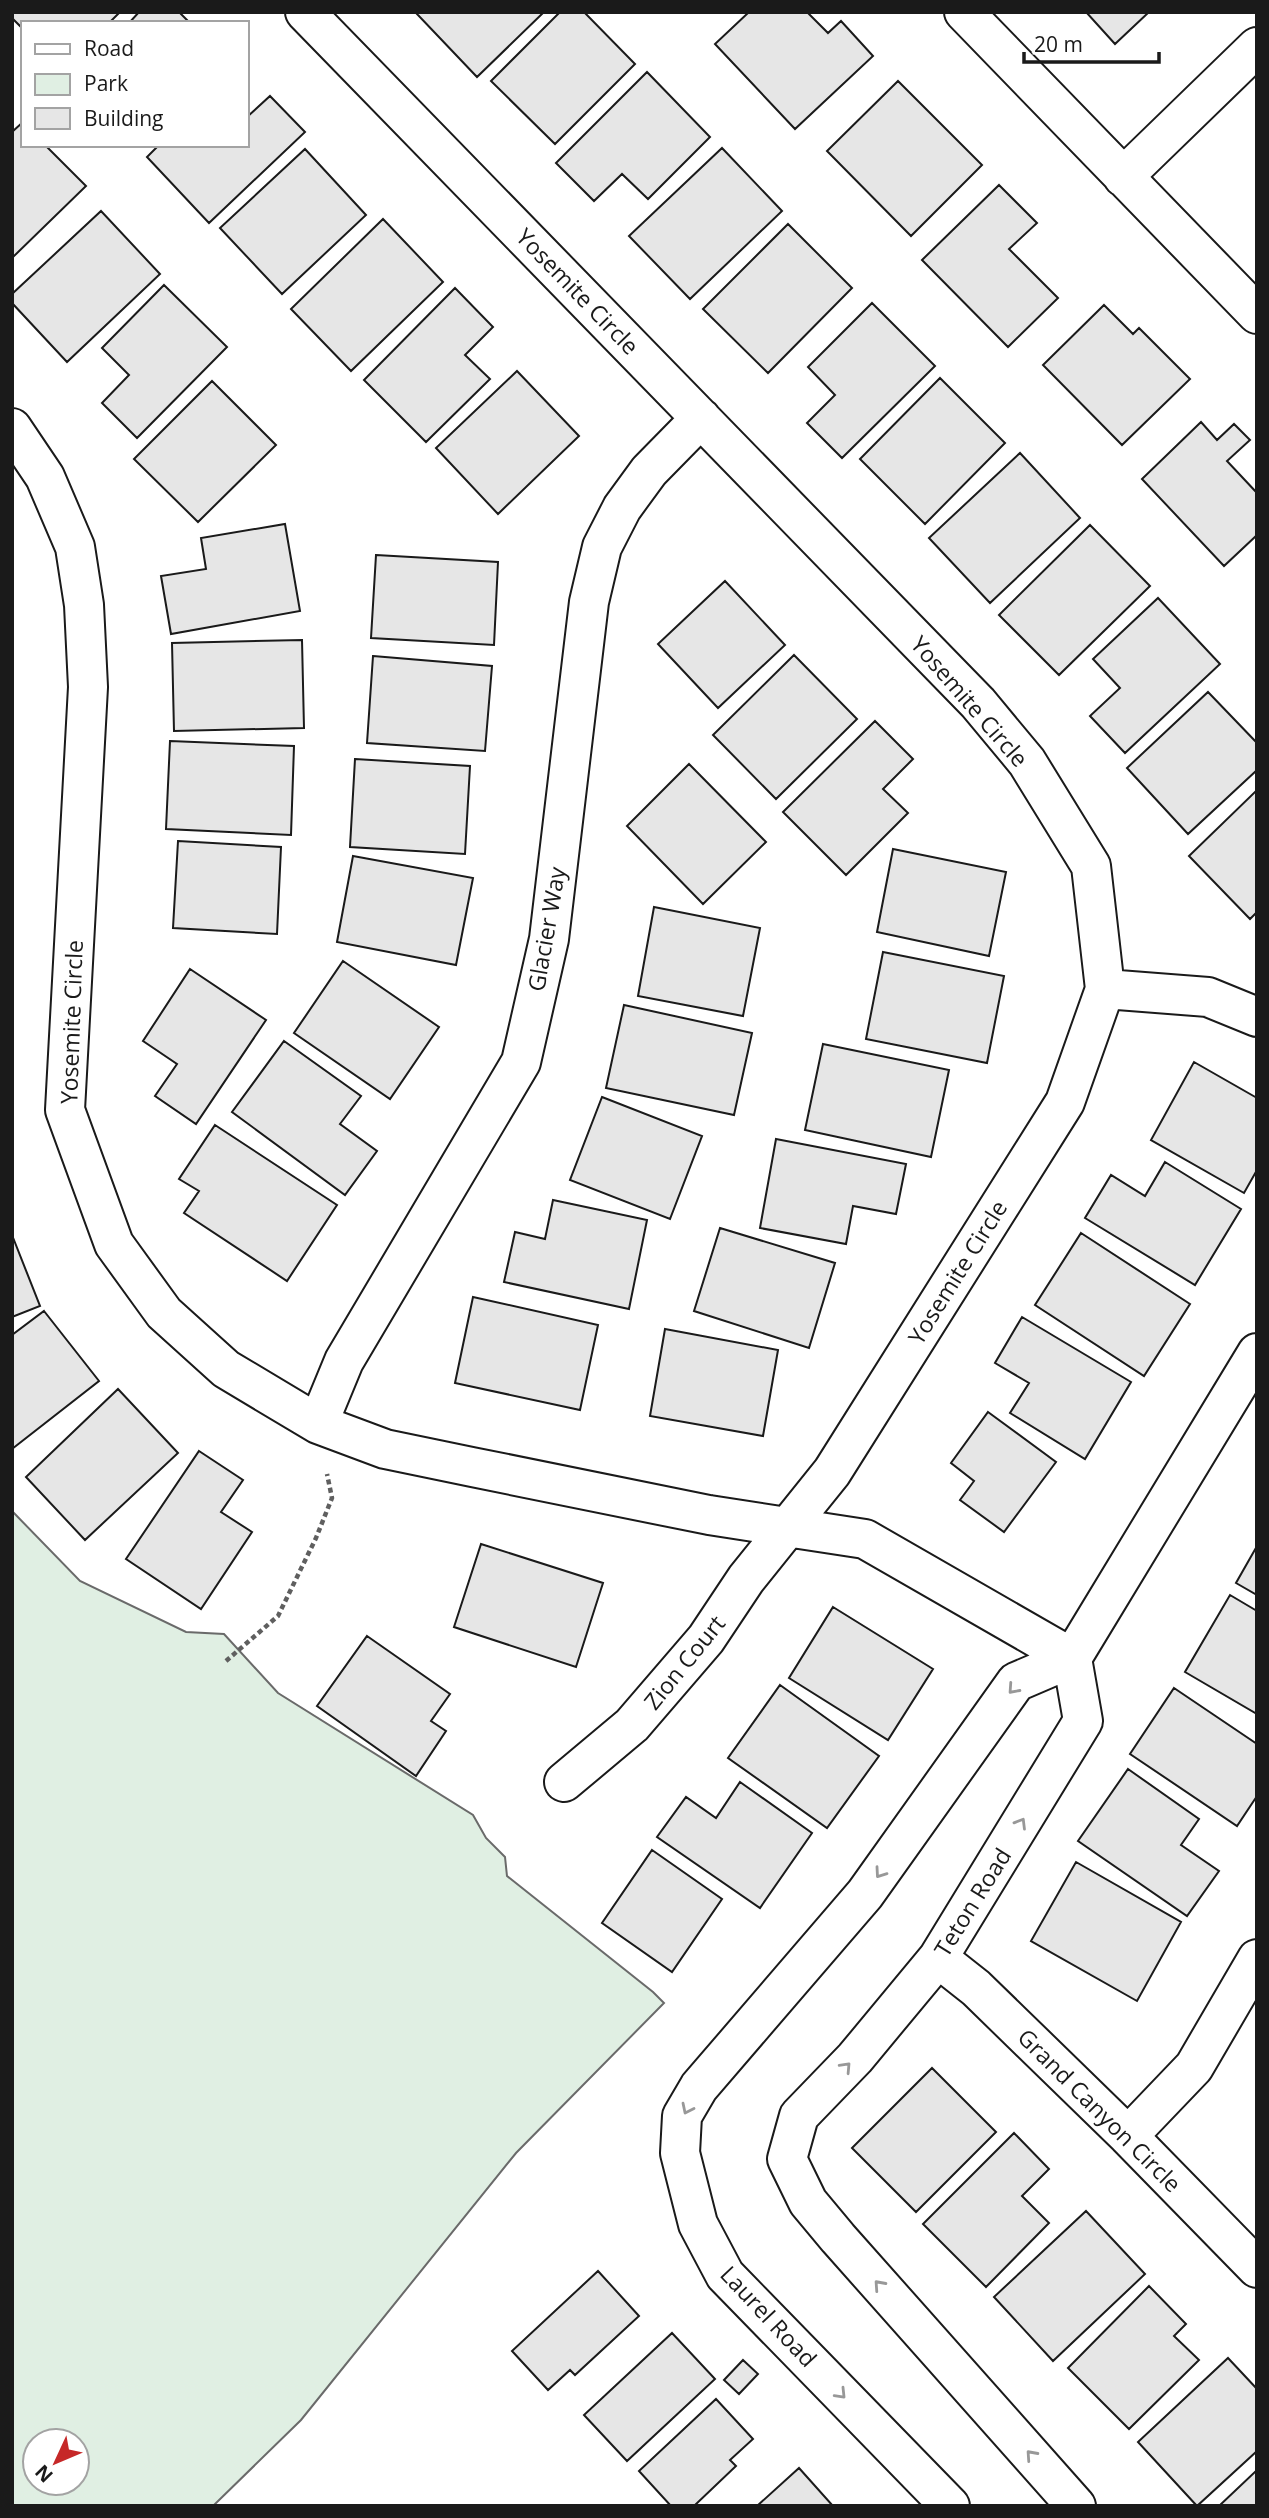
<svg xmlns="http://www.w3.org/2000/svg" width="1269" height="2518" viewBox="0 0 1269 2518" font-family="'Open Sans',sans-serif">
	<rect width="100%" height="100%" fill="#fff"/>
	<path fill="#e0efe3" stroke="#6a6a6a" stroke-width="2" fill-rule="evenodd" d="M 12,1511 L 80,1581 L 186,1632 L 224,1634 L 278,1693 L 473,1815 L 486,1838 L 505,1857 L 507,1876 L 653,1992 L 664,2003 L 516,2153 L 301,2420 L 213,2506 L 12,2506 ZM 35,2441 L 77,2441 L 77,2483 L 35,2483 Z"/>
	<path fill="#e6e6e6" stroke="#1a1a1a" stroke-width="2" d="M 12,12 L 120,12 L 109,23 L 23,23 L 23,29 L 12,18 Z
		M 139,12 L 179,12 L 190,23 L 129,23 Z
		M 419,12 L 544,12 L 477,77 L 417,14 Z
		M 560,12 L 584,12 L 635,64 L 555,144 L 491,81 Z
		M 749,12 L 807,12 L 828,33 L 841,21 L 873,56 L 795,129 L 715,44 Z
		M 1086,12 L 1149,12 L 1115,44 Z
		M 647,72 L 710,137 L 648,199 L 622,174 L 594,201 L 556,163 Z
		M 898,81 L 982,165 L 911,236 L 827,151 Z
		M 270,96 L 305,132 L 209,223 L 147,157 L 159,145 L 247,145 L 247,117 Z
		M 23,122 L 23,145 L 45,145 L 86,186 L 12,258 L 12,132 Z
		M 722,148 L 782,211 L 690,299 L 629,236 Z
		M 305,149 L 366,215 L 282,294 L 220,228 Z
		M 999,185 L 1037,223 L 1009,249 L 1058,298 L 1008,347 L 922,260 Z
		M 101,211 L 160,274 L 67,362 L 12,303 L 12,294 Z
		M 383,219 L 443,282 L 351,371 L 291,309 Z
		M 788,224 L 852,288 L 768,373 L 703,309 Z
		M 164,285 L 227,347 L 137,438 L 102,403 L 129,375 L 102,348 Z
		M 455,288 L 493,327 L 465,355 L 490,379 L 426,442 L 364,380 Z
		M 872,303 L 935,366 L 842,458 L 807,423 L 835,395 L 808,367 Z
		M 1104,305 L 1133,334 L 1139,328 L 1190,379 L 1122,445 L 1043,365 Z
		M 517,371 L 579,436 L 498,514 L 436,448 Z
		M 940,378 L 1005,443 L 925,524 L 860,459 Z
		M 212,381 L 276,445 L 198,522 L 134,459 Z
		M 1201,422 L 1217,440 L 1234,424 L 1250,440 L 1227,461 L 1257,493 L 1257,535 L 1224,566 L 1142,479 Z
		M 1020,453 L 1080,518 L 990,603 L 929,538 Z
		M 285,524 L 300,611 L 171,634 L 161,576 L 206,569 L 201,538 Z
		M 1090,525 L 1150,586 L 1059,675 L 999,615 Z
		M 376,555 L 498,562 L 494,645 L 371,638 Z
		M 725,581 L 785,645 L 718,708 L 658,644 Z
		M 1158,598 L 1220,664 L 1125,753 L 1090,716 L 1120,688 L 1093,659 Z
		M 302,640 L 304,728 L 174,731 L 172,643 Z
		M 794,655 L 857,719 L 776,799 L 713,735 Z
		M 373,656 L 492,666 L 485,751 L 367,743 Z
		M 1208,692 L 1257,743 L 1257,770 L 1188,834 L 1127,768 Z
		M 875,721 L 913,759 L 883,789 L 908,813 L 846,875 L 783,812 Z
		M 170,741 L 294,746 L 291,835 L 166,829 Z
		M 355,759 L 470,766 L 465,854 L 350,847 Z
		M 689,764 L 766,842 L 703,904 L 627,826 Z
		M 1257,790 L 1257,912 L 1250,919 L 1189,856 Z
		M 178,841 L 281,847 L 277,934 L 173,928 Z
		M 893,849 L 1006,872 L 989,956 L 877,932 Z
		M 353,856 L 473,878 L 456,965 L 337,942 Z
		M 654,907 L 760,928 L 743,1016 L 638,996 Z
		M 883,952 L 1004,976 L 987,1063 L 866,1039 Z
		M 343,961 L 439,1027 L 390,1099 L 294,1033 Z
		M 190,969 L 266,1020 L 196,1124 L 155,1096 L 177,1064 L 143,1041 Z
		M 624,1005 L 752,1033 L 734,1115 L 606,1088 Z
		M 284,1041 L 361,1096 L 340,1124 L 377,1151 L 345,1195 L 232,1112 Z
		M 823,1044 L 949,1070 L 931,1157 L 805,1130 Z
		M 1194,1062 L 1257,1098 L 1257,1170 L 1244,1193 L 1151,1140 Z
		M 602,1097 L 702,1136 L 670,1219 L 570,1180 Z
		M 215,1125 L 337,1205 L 287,1281 L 184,1213 L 199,1191 L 179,1179 Z
		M 776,1139 L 906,1164 L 896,1214 L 853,1206 L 846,1244 L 760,1228 Z
		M 1165,1162 L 1241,1209 L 1195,1285 L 1085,1218 L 1111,1175 L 1145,1196 Z
		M 553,1200 L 647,1220 L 629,1309 L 504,1282 L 515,1232 L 545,1239 Z
		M 720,1228 L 835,1263 L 809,1348 L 694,1311 Z
		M 1081,1233 L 1190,1304 L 1144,1376 L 1035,1305 Z
		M 12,1235 L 40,1306 L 12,1317 Z
		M 473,1297 L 598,1325 L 580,1410 L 455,1383 Z
		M 44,1311 L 99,1381 L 12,1449 L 12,1335 Z
		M 1022,1317 L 1131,1382 L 1085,1459 L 1010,1413 L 1029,1383 L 995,1363 Z
		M 665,1329 L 778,1350 L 763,1436 L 650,1416 Z
		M 118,1389 L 178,1453 L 85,1540 L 26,1477 Z
		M 988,1412 L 1056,1462 L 1004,1532 L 960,1500 L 974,1481 L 951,1463 Z
		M 199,1451 L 243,1480 L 221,1512 L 252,1532 L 201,1609 L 126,1559 Z
		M 481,1544 L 603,1583 L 576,1667 L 454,1627 Z
		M 1257,1546 L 1257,1595 L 1236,1583 Z
		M 1230,1595 L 1257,1611 L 1257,1714 L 1185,1672 Z
		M 833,1607 L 933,1669 L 888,1740 L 789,1678 Z
		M 367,1636 L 450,1694 L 431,1721 L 446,1731 L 416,1776 L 317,1706 Z
		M 780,1685 L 879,1756 L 827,1828 L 728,1758 Z
		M 1174,1688 L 1257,1744 L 1257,1796 L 1237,1826 L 1130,1754 Z
		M 1128,1769 L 1199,1819 L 1181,1845 L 1219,1871 L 1187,1916 L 1078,1841 Z
		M 740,1782 L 812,1833 L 760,1908 L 657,1837 L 686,1797 L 716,1818 Z
		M 652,1850 L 722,1899 L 672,1972 L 602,1923 Z
		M 1076,1862 L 1181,1922 L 1137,2001 L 1031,1941 Z
		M 932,2068 L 996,2132 L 916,2212 L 852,2148 Z
		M 1014,2133 L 1049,2169 L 1022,2196 L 1049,2223 L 986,2287 L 923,2224 Z
		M 1086,2211 L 1145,2274 L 1053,2361 L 994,2297 Z
		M 598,2271 L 639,2316 L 575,2375 L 570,2370 L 548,2390 L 512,2351 Z
		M 1149,2286 L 1186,2324 L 1174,2336 L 1199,2360 L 1129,2429 L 1068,2368 Z
		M 672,2333 L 715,2379 L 627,2461 L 584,2415 Z
		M 1228,2358 L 1257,2389 L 1257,2451 L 1197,2506 L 1138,2442 Z
		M 743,2360 L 758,2374 L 739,2394 L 724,2380 Z
		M 716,2399 L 753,2439 L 730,2460 L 736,2466 L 694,2506 L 671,2506 L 639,2471 Z
		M 799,2468 L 833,2506 L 757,2506 Z
		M 1257,2470 L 1257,2506 L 1219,2506 Z"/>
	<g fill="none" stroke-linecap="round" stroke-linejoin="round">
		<g stroke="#1a1a1a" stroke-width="42">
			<path id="minor" d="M 305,12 L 978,703 L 1027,762 L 1091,866 L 1105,989 L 1065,1102 L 832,1472 L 746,1579 L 706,1639 L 632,1725 L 564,1782
				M 964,12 L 1257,314
				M 1123,177 L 1257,47
				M 12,428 L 45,477 L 75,547 L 84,605 L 88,687 L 65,1110 L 114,1244 L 164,1313 L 226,1369 L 318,1424 L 385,1449 L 472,1467 L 709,1515 L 865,1539 L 1072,1658
				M 1105,989 L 1208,997 L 1257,1017
				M 318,1424 L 344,1361 L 521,1062 L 549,939 L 589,602 L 602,547 L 622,508 L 649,471 L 701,418
				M 1072,1658 L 1083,1721 L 938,1958 L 855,2058 L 799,2116 L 787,2159 L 808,2202 L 838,2238 L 1076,2506
				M 938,1958 L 976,1988 L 1128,2136 L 1257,2268
				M 1128,2136 L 1194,2067 L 1257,1959
				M 950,2506 L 725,2275 L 698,2224 L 680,2153 L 682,2116 L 699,2087 L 865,1894 L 1016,1682 L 1072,1658 L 1257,1353"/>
		</g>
		<path stroke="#5f5f5f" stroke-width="4.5" stroke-dasharray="5 3.5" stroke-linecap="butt" d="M 226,1661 L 278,1616 L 316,1538 L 332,1498 L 327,1474"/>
		<use href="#minor" stroke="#fff" stroke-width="38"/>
	</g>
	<defs><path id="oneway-chevron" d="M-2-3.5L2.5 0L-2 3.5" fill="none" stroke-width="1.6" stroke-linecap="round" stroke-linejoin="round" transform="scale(1.75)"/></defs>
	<g stroke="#989898">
		<use href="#oneway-chevron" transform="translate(1013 1689) rotate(132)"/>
		<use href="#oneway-chevron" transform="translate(1021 1823) rotate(-59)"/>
		<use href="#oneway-chevron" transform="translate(880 1873) rotate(125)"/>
		<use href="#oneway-chevron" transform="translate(846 2067) rotate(-47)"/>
		<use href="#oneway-chevron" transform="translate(687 2109) rotate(116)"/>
		<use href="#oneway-chevron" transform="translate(879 2285) rotate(-132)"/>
		<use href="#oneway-chevron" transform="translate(841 2394) rotate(46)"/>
		<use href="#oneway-chevron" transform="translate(1031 2455) rotate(-132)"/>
	</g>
	<g text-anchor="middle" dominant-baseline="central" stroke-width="5" stroke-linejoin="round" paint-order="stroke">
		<g font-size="23" fill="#1a1a1a" stroke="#fff">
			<text transform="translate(578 291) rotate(46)">Yosemite Circle</text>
			<text transform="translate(970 701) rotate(49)">Yosemite Circle</text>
			<text transform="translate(546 929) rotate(-80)">Glacier Way</text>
			<text transform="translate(71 1022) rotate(-88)">Yosemite Circle</text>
			<text transform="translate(957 1272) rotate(-58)">Yosemite Circle</text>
			<text transform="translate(684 1662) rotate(-51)">Zion Court</text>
			<text transform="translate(972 1902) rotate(-58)">Teton Road</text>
			<text transform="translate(1100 2110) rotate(45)">Grand Canyon Circle</text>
			<text transform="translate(769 2316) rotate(47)">Laurel Road</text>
		</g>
	</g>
	<rect width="1269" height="2518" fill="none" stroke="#1a1a1a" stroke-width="28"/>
	<rect x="21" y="21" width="228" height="126" fill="#ffffff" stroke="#a3a3a3" stroke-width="2"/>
	<rect x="35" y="44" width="35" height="10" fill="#ffffff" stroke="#a3a3a3" stroke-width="2"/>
	<text x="84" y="56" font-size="21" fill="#1a1a1a">Road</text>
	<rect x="35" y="74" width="35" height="21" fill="#e0efe3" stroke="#a3a3a3" stroke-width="2"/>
	<text x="84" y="91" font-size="21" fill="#1a1a1a">Park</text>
	<rect x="35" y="108" width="35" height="21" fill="#e6e6e6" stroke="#a3a3a3" stroke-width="2"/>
	<text x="84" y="126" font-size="21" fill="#1a1a1a">Building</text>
	<g transform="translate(56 2462) rotate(226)"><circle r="33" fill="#ffffff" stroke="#a3a3a3" stroke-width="2"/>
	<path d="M0-5L12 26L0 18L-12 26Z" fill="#c62828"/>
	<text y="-10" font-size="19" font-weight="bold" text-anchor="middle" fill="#1a1a1a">N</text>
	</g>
	<path d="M1024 52v10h135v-10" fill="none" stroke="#1a1a1a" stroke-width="3.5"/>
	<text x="1034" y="52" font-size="21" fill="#1a1a1a" stroke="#ffffff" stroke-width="5" paint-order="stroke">20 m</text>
</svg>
